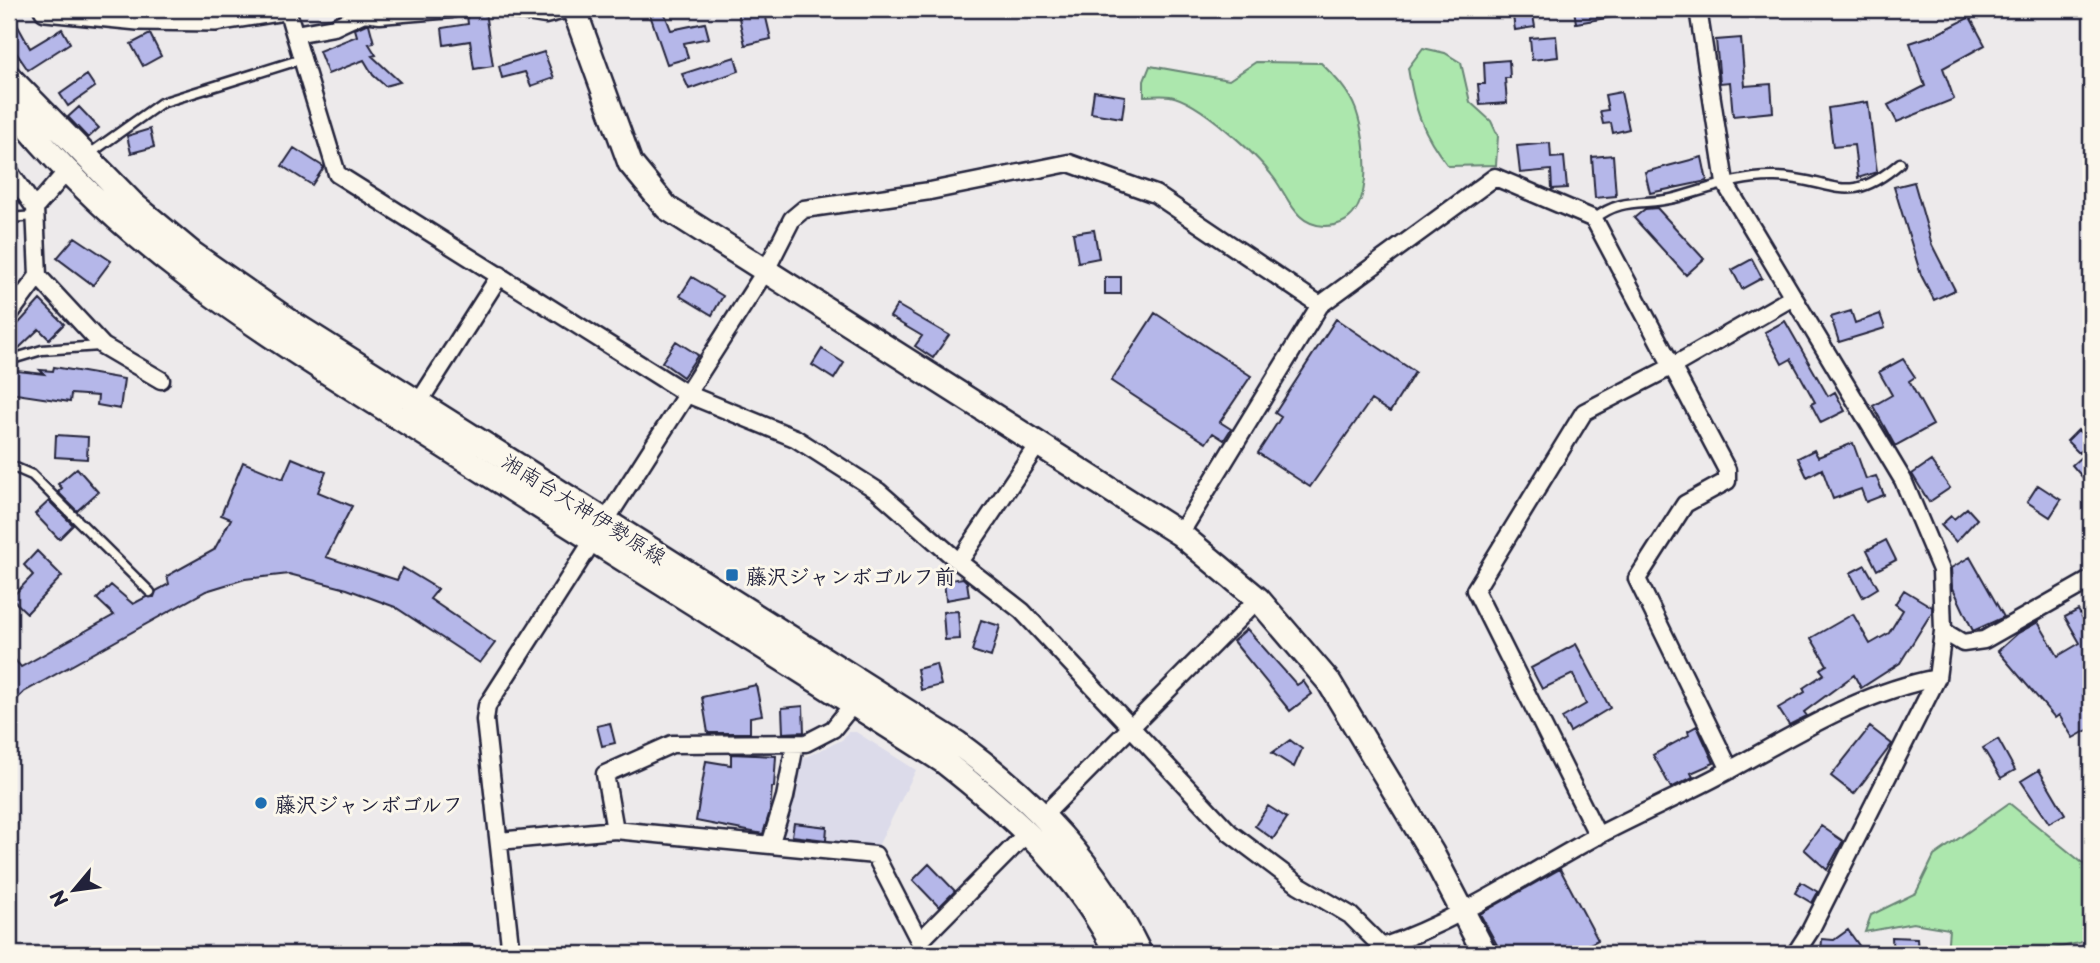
<svg xmlns="http://www.w3.org/2000/svg" width="2100" height="963" viewBox="0 0 2100 963" font-family="'Playpen Sans','Klee One',sans-serif">
	<rect width="100%" height="100%" fill="#edeaeb"/>
	<filter id="ink" filterUnits="userSpaceOnUse"><feTurbulence type="fractalNoise" baseFrequency=".0143" numOctaves="2"/><feDisplacementMap in="SourceGraphic" scale="14" xChannelSelector="R" yChannelSelector="G"/><feConvolveMatrix kernelMatrix="1 2 1 2 8 2 1 2 1" color-interpolation-filters="sRGB"/></filter>
	<g filter="url(#ink)">
		<path fill="#dcdbea" d="M 848,732 L 856,732 L 916,770 L 878,846 L 786,841 L 782,834 L 796,797 L 803,758 L 842,740 Z"/>
		<path fill="#ace7ad" stroke="#678474" stroke-width="2" d="M 1423,48 L 1445,53 L 1461,63 L 1470,102 L 1491,121 L 1498,136 L 1496,165 L 1448,166 C 1422,132 1415,111 1408,68 Z
			M 1256,62 L 1321,63 C 1335,77 1349,91 1356,110 C 1367,142 1379,226 1325,226 C 1295,225 1289,198 1274,178 C 1256,154 1199,101 1170,96 C 1162,95 1152,96 1144,96 L 1144,81 L 1150,66 L 1229,80 Z
			M 2009,803 L 2091,870 L 2091,940 L 2032,954 L 1947,954 L 1949,929 L 1913,923 L 1865,932 L 1871,915 L 1916,893 L 1934,856 Z"/>
		<g fill="none" stroke-linecap="round" stroke-linejoin="round">
			<path stroke="#748dab" stroke-width="5" d="M 468,948 L 542,954
				M 374,954 L 437,949"/>
		</g>
		<path fill="#b5b7e9" stroke="#22223b" stroke-width="2" d="M 648,9 L 663,9 L 671,30 L 705,23 L 709,38 L 684,43 L 688,58 L 667,64 Z
			M 737,9 L 764,9 L 771,39 L 745,45 Z
			M 1512,9 L 1532,9 L 1535,27 L 1515,30 Z
			M 1574,9 L 1618,9 L 1619,16 L 1576,23 Z
			M 9,10 L 30,48 L 62,29 L 70,43 L 28,70 L 9,42 Z
			M 485,12 L 493,66 L 474,69 L 470,41 L 444,45 L 442,28 L 468,24 L 467,15 Z
			M 1970,17 L 1985,45 L 1943,68 L 1954,99 L 1897,122 L 1888,105 L 1925,86 L 1910,43 L 1937,34 Z
			M 366,24 L 369,24 L 374,43 L 369,44 L 376,55 L 372,56 L 400,82 L 385,86 L 373,75 L 364,60 L 328,74 L 319,51 L 357,36 L 355,29 Z
			M 150,34 L 161,56 L 143,66 L 131,44 Z
			M 1556,36 L 1558,57 L 1532,60 L 1530,38 Z
			M 1741,38 L 1745,86 L 1771,84 L 1773,112 L 1733,116 L 1730,82 L 1720,83 L 1716,40 Z
			M 544,52 L 554,78 L 531,86 L 525,72 L 502,78 L 499,66 Z
			M 735,57 L 739,71 L 689,89 L 682,74 Z
			M 1509,60 L 1510,78 L 1505,78 L 1507,103 L 1480,105 L 1478,84 L 1485,84 L 1484,62 Z
			M 87,75 L 95,87 L 68,106 L 60,94 Z
			M 1094,91 L 1125,96 L 1122,118 L 1091,113 Z
			M 1621,92 L 1629,129 L 1613,133 L 1611,123 L 1603,124 L 1600,111 L 1608,110 L 1605,95 Z
			M 1868,102 L 1877,172 L 1858,178 L 1854,145 L 1833,147 L 1828,108 Z
			M 79,107 L 99,128 L 88,138 L 68,117 Z
			M 150,129 L 154,147 L 131,153 L 127,136 Z
			M 1550,143 L 1551,158 L 1564,157 L 1567,188 L 1552,189 L 1551,170 L 1520,173 L 1517,146 Z
			M 294,148 L 324,167 L 312,185 L 282,166 Z
			M 1613,155 L 1616,196 L 1595,198 L 1592,157 Z
			M 1702,157 L 1707,181 L 1650,193 L 1645,172 Z
			M 1914,182 L 1932,245 L 1955,290 L 1934,300 L 1921,275 L 1894,187 Z
			M 1657,208 L 1704,259 L 1686,275 L 1634,218 L 1645,209 Z
			M 1094,230 L 1099,258 L 1078,262 L 1073,233 Z
			M 75,237 L 111,261 L 93,285 L 57,258 Z
			M 1752,259 L 1762,278 L 1742,289 L 1732,270 Z
			M 692,277 L 723,296 L 712,315 L 680,296 Z
			M 1105,277 L 1121,277 L 1121,294 L 1105,294 Z
			M 40,300 L 64,324 L 49,339 L 39,329 L 19,348 L 9,338 L 9,334 Z
			M 897,305 L 949,335 L 933,358 L 915,346 L 922,336 L 890,317 Z
			M 1851,311 L 1855,323 L 1880,314 L 1885,328 L 1839,342 L 1831,317 Z
			M 1155,313 L 1251,376 L 1220,422 L 1231,429 L 1224,440 L 1213,433 L 1206,443 L 1111,381 Z
			M 1336,319 L 1415,372 L 1390,412 L 1371,400 L 1310,487 L 1258,453 L 1281,417 L 1275,413 Z
			M 1785,321 L 1828,396 L 1835,392 L 1845,411 L 1821,423 L 1811,404 L 1815,402 L 1791,359 L 1782,364 L 1765,332 Z
			M 676,341 L 698,355 L 683,377 L 662,362 Z
			M 822,349 L 844,363 L 834,379 L 812,365 Z
			M 1903,359 L 1915,377 L 1909,381 L 1933,425 L 1895,446 L 1873,406 L 1892,395 L 1879,372 Z
			M 54,367 L 124,379 L 120,409 L 97,405 L 98,396 L 71,394 L 70,402 L 9,393 L 9,370 L 44,374 L 40,370 L 53,371 Z
			M 2078,430 L 2090,442 L 2079,453 L 2067,441 Z
			M 56,435 L 88,437 L 87,459 L 55,457 Z
			M 1853,443 L 1866,479 L 1876,476 L 1884,495 L 1866,502 L 1861,489 L 1833,499 L 1822,469 L 1807,477 L 1798,458 L 1814,450 L 1818,457 Z
			M 2091,448 L 2091,473 L 2084,479 L 2072,465 Z
			M 292,458 L 326,472 L 318,492 L 352,506 L 326,557 L 397,580 L 403,568 L 438,589 L 430,599 L 495,643 L 480,663 L 395,607 L 347,589 L 289,574 L 245,579 L 206,591 L 24,692 L 9,707 L 9,653 L 21,667 L 114,615 L 97,599 L 111,585 L 133,604 L 146,597 L 154,597 L 156,591 L 169,584 L 167,576 L 214,550 L 231,519 L 221,515 L 243,462 L 283,479 Z
			M 1931,461 L 1950,488 L 1929,502 L 1912,474 Z
			M 77,468 L 98,492 L 77,511 L 58,492 L 62,488 L 58,484 Z
			M 2038,485 L 2061,500 L 2050,517 L 2027,502 Z
			M 49,501 L 73,525 L 59,539 L 35,514 Z
			M 1967,508 L 1977,519 L 1956,542 L 1941,525 L 1951,516 L 1954,519 Z
			M 1886,540 L 1896,560 L 1877,570 L 1867,550 Z
			M 37,551 L 62,576 L 27,613 L 11,598 L 33,575 L 24,565 Z
			M 1970,557 L 2004,617 L 1973,631 L 1952,586 L 1951,568 Z
			M 1865,565 L 1878,588 L 1863,597 L 1850,573 Z
			M 963,578 L 967,582 L 969,596 L 946,600 L 944,581 Z
			M 1904,590 L 1932,607 L 1932,612 L 1900,663 L 1861,688 L 1854,675 L 1804,712 L 1807,716 L 1789,725 L 1778,708 L 1805,692 L 1803,688 L 1824,674 L 1820,669 L 1827,665 L 1811,638 L 1853,614 L 1870,644 L 1889,633 L 1903,610 L 1895,604 Z
			M 2078,610 L 2091,632 L 2091,728 L 2073,738 L 2059,715 L 2055,718 L 1998,651 L 2018,633 L 2038,622 L 2058,656 L 2080,643 L 2065,617 Z
			M 958,611 L 960,639 L 945,640 L 943,612 Z
			M 981,620 L 1000,626 L 991,657 L 972,651 Z
			M 1247,629 L 1297,685 L 1303,681 L 1312,694 L 1290,711 L 1233,641 Z
			M 1576,644 L 1610,708 L 1570,732 L 1562,718 L 1586,704 L 1573,674 L 1542,689 L 1531,668 Z
			M 936,664 L 941,685 L 921,690 L 917,669 Z
			M 756,685 L 762,715 L 750,717 L 750,733 L 708,733 L 702,697 Z
			M 803,706 L 804,732 L 783,733 L 782,708 Z
			M 610,723 L 615,743 L 602,746 L 597,726 Z
			M 1697,726 L 1714,763 L 1691,773 L 1693,777 L 1671,788 L 1653,755 L 1689,735 L 1688,731 Z
			M 1870,727 L 1892,744 L 1854,794 L 1831,776 Z
			M 1998,739 L 2015,770 L 2001,778 L 1983,748 Z
			M 1290,740 L 1302,749 L 1294,767 L 1272,753 Z
			M 731,754 L 776,756 L 774,787 L 772,787 L 770,811 L 763,834 L 696,821 L 706,761 L 731,765 Z
			M 2039,770 L 2065,814 L 2049,823 L 2021,781 Z
			M 1268,806 L 1287,818 L 1273,839 L 1255,826 Z
			M 794,823 L 827,827 L 826,840 L 792,836 Z
			M 1821,826 L 1843,841 L 1827,870 L 1804,849 Z
			M 929,864 L 955,891 L 939,907 L 913,880 Z
			M 1560,869 L 1598,940 L 1570,954 L 1502,954 L 1480,914 Z
			M 1801,882 L 1818,892 L 1812,903 L 1795,893 Z
			M 1848,930 L 1865,954 L 1821,954 L 1822,939 L 1834,940 Z
			M 1892,937 L 1917,938 L 1918,954 L 1893,954 Z"/>
		<g fill="none" stroke-linecap="round" stroke-linejoin="round">
			<g stroke="#22223b" stroke-width="13">
				<path id="lane" d="M 88,155 L 161,103 L 302,59
					M 9,218 L 35,216
					M 1594,219 C 1623,196 1644,206 1675,198 C 1708,189 1741,176 1775,177 C 1834,178 1846,210 1900,163
					M 9,360 L 42,350 L 100,346
					M 9,465 L 32,475 L 150,592"/>
			</g>
			<g stroke="#22223b" stroke-width="21">
				<path id="street" d="M 287,9 L 337,174 L 687,394 L 795,438 L 878,491 L 959,562 L 1022,611 L 1230,833 L 1299,885 L 1350,915 L 1382,947 C 1457,921 1526,875 1595,837 C 1640,813 1688,793 1733,768 C 1799,732 1862,692 1937,678
					M 508,9 L 545,15 L 569,9
					M 1698,9 L 1725,183 L 1903,480 L 1941,570 L 1943,631 L 1937,678 L 1810,931 L 1795,954
					M 295,34 L 334,27 L 364,13 L 380,15 L 452,9
					M 9,171 L 35,208
					M 38,276 L 103,346 L 161,380
					M 9,315 L 38,276 L 35,208 L 66,172
					M 419,402 L 500,275
					M 1180,534 L 1320,305 L 1495,177 L 1594,219 L 1727,470 L 1727,481 L 1685,504 L 1637,579 L 1730,770
					M 959,562 L 1038,444
					M 1943,631 L 1963,643 L 1984,640 L 2090,580
					M 1044,815 L 1258,599
					M 615,830 L 605,774 L 672,744 L 806,743 L 833,729 L 853,704
					M 1598,836 L 1475,590 L 1584,412 L 1673,366 L 1793,297
					M 499,841 L 615,830 L 875,855 L 926,954
					M 770,845 L 785,797 L 795,745
					M 920,941 L 1028,832
					M 436,954 L 469,954
					M 511,954 L 485,720 L 487,706 L 766,270 L 792,219 L 804,209 L 930,191 L 1069,163 L 1155,194 L 1320,305"/>
			</g>
			<g stroke="#22223b" stroke-width="28">
				<path id="secondary" d="M 46,9 L 138,18 L 216,19 L 279,9
					M 574,9 L 630,163 L 667,208 L 1180,534 L 1258,599 L 1329,682 L 1432,853 L 1485,954
					M 9,77 L 133,204 L 193,254 L 289,321 L 957,743 C 1038,803 1095,862 1140,954
					M 9,104 C 123,251 281,343 436,441 C 604,548 775,653 943,761 C 1013,816 1078,873 1117,954"/>
			</g>
			<use href="#lane" stroke="#fbf7ec" stroke-width="8"/>
			<use href="#street" stroke="#fbf7ec" stroke-width="16"/>
			<use href="#secondary" stroke="#fbf7ec" stroke-width="23"/>
		</g>
	</g>
	<g fill="#1f6fb2" stroke="#fbf7ec" stroke-width="2.5">
		<rect x="725" y="568" width="14" height="14" rx="3.5"/>
		<circle cx="261" cy="803" r="7"/>
	</g>
	<g text-anchor="middle" dominant-baseline="central" stroke-width="6" stroke-linejoin="round" paint-order="stroke">
		<g font-size="21" fill="#22223b" stroke="#fbf7ec">
			<text transform="translate(585 508) rotate(32)">湘南台大神伊勢原線</text>
		</g>
		<g font-size="21" font-weight="bold" fill="#22223b" stroke="#fbf7ec" text-anchor="start">
			<text x="746" y="575">藤沢ジャンボゴルフ前</text>
			<text x="275" y="803">藤沢ジャンボゴルフ</text>
		</g>
	</g>
	<rect width="2100" height="963" fill="none" stroke="#fbf7ec" stroke-width="35"/>
	<rect x="18" y="18" width="2065" height="928" fill="none" stroke="#22223b" stroke-width="2.5" filter="url(#ink)"/>
	<g transform="translate(74 890) rotate(241)" stroke="#fbf7ec" stroke-width="5" paint-order="stroke">
	<path d="M0-5L12 26L0 18L-12 26Z" fill="#22223b"/>
	<text y="-10" font-size="19" font-weight="bold" text-anchor="middle" fill="#22223b">N</text>
	</g>
</svg>
